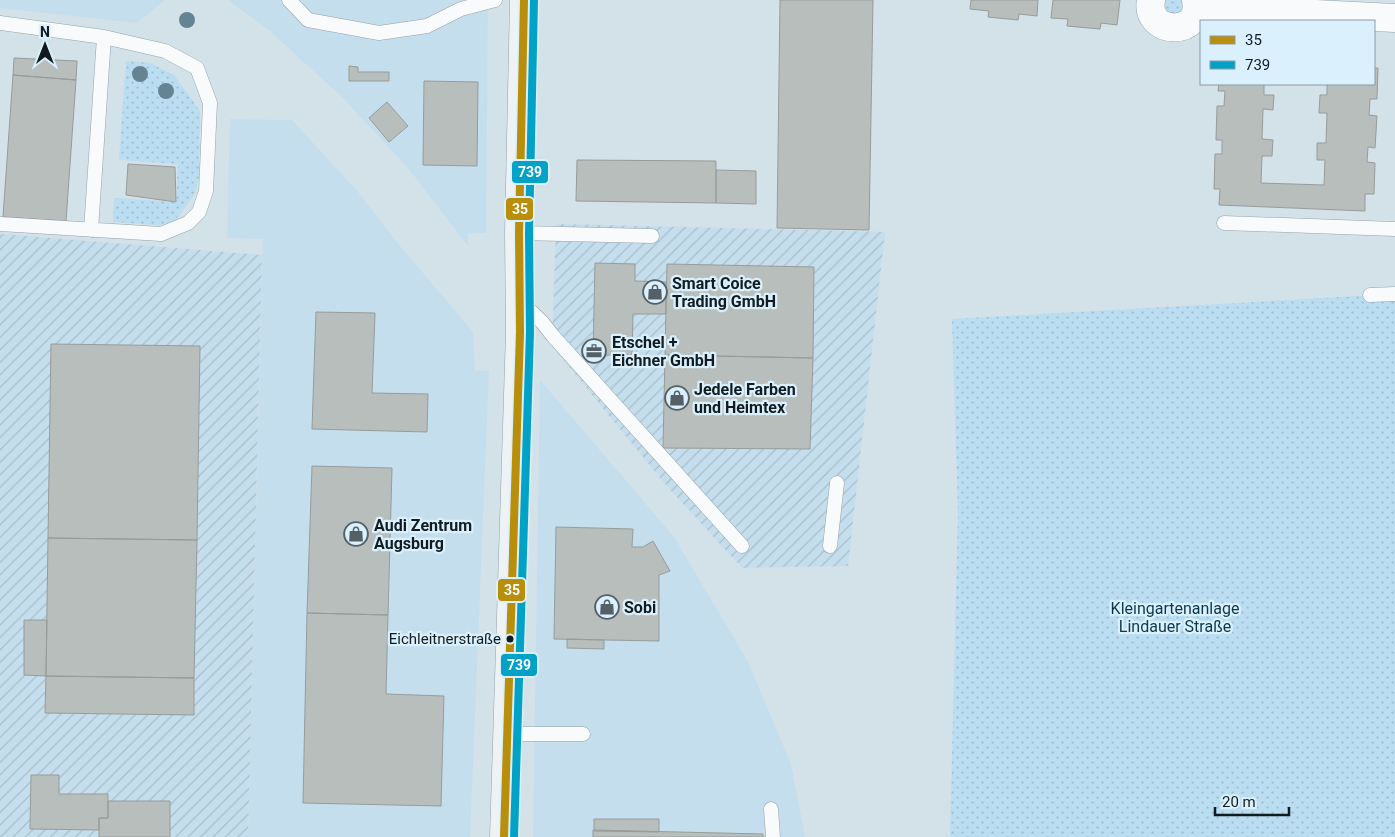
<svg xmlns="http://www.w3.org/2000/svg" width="1395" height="837" viewBox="0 0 1395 837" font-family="Roboto,sans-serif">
	<defs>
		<pattern id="industrial-furrows" width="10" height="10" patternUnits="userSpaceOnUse" patternTransform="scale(1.25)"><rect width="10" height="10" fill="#c5deed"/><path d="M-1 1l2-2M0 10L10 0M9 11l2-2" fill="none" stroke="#a8becb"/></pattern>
		<pattern id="grass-dots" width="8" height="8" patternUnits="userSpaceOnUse" patternTransform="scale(1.25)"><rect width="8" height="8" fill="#baddf1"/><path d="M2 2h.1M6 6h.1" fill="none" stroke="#9fbdce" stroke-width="1.8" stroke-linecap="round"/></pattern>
	</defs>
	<rect width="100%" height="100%" fill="#d3e1e9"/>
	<path fill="#c5deed" d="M 0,0 L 165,0 L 137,23 L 0,8 Z
		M 228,0 L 488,0 L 486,233 L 468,233 L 468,246 L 408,168 L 342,97 L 270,31 Z
		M 230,119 L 292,120 L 358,192 L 400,246 L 473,332 L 475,371 L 489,371 L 470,837 L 248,837 L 263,239 L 227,238 Z
		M 540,380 L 674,537 L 748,662 L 791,764 L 805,837 L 533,837 Z"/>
	<path fill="url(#industrial-furrows)" d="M 556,224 L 885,232 L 848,566 L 742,568 L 665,484 L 552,346 Z
		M 0,234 L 262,255 L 248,837 L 0,837 Z"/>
	<path fill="url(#grass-dots)" d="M 1161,0 L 1186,0 L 1185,13 L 1166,17 Z
		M 126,61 L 150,63 L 174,75 L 200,111 L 199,178 L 194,195 L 175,221 L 158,225 L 113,222 L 114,198 L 176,202 L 178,164 L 119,160 Z
		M 1395,294 L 1395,837 L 950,837 L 958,513 L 952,319 Z"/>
	<path fill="#b8bebc" stroke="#969c9b" d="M 780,0 L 873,0 L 869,230 L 777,228 Z
		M 971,0 L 1038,0 L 1037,16 L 1019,14 L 1018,20 L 988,17 L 989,11 L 970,9 Z
		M 1053,0 L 1120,0 L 1117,25 L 1101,23 L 1100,29 L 1067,26 L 1068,19 L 1051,18 Z
		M 14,58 L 77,61 L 76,80 L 13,75 Z
		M 349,66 L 358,67 L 358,72 L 389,72 L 389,81 L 349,81 Z
		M 1374,68 L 1378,68 L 1377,99 L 1370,99 L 1369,115 L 1377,116 L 1375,148 L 1368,147 L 1367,162 L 1375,163 L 1374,194 L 1365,194 L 1365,211 L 1219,205 L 1220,189 L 1214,189 L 1215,154 L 1222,154 L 1222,140 L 1216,140 L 1217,106 L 1224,106 L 1225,91 L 1218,91 L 1219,84 L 1264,84 L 1264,95 L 1274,95 L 1273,110 L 1263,109 L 1262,139 L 1273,140 L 1272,156 L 1262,156 L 1261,183 L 1324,185 L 1325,160 L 1317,160 L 1317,143 L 1326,143 L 1327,113 L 1319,113 L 1320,95 L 1327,95 L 1327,84 L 1374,84 Z
		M 13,75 L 76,80 L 66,221 L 3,217 Z
		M 424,81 L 478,82 L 477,166 L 423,165 Z
		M 387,102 L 408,126 L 389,142 L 369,118 Z
		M 577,160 L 716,161 L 716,203 L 576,201 Z
		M 128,164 L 175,167 L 176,202 L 126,195 Z
		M 716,170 L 756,171 L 756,204 L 716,203 Z
		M 595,263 L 635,264 L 635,281 L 666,282 L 666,314 L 633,314 L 632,355 L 593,355 Z
		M 667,264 L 814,267 L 813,358 L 665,355 Z
		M 316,312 L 375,313 L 372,393 L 428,394 L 427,432 L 312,429 Z
		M 51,344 L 200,346 L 197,540 L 48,538 Z
		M 665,355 L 813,358 L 810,449 L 663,448 Z
		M 312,466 L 392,468 L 388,615 L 307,613 Z
		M 556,527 L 633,529 L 632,547 L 643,547 L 653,541 L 670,571 L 659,575 L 659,641 L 554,639 Z
		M 48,538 L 197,540 L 194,678 L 46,676 Z
		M 307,613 L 388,615 L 386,694 L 444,696 L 441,806 L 303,803 Z
		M 24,620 L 47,620 L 46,676 L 24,675 Z
		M 567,639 L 604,640 L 604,649 L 567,648 Z
		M 46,676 L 194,678 L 194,715 L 45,713 Z
		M 31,775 L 59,775 L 59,794 L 108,794 L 108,818 L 99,818 L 99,830 L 30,829 Z
		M 108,801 L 170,801 L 170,837 L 99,837 L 99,818 L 108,818 Z
		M 594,819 L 659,819 L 659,832 L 594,831 Z
		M 593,830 L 763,834 L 763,837 L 593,837 Z"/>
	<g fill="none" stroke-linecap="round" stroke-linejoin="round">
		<g stroke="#96a2a8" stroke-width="15">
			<path id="service" d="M 289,0 L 308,20 L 379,33 L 427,26 L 461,9 L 495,0
				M 0,23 L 104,37 L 165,51 L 197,68 L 210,103 L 206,191 L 199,212 L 188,223 L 161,234 L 0,224
				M 1224,223 L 1395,229
				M 91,230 L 104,37
				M 519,233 L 652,236
				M 1370,295 L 1395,294
				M 521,302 L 542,322 L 553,336 L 742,546
				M 830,546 L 837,483
				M 507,734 L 583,734
				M 771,809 L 773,837"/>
		</g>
		<g stroke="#96a2a8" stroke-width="29">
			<path id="minor" d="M 1151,0 C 1144,36 1204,37 1196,0
				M 1197,8 L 1395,18"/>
		</g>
		<g stroke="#96a2a8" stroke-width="29">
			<path id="secondary" d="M 504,837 L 520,332 L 519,233 L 524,0"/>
		</g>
		<use href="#service" stroke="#f8fafc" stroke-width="14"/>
		<use href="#minor" stroke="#f8fafc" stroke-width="28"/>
		<use href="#secondary" stroke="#edf2f5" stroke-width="28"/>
		<g stroke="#daf0fd" stroke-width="11">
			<path id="bus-1" d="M 504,837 L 520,332 L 519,233 L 524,0"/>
		</g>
		<g stroke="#daf0fd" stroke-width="11">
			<path id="bus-2" d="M 514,837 L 530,332 L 529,233 L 534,0"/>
		</g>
		<use href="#bus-1" stroke="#b88e0a" stroke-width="8"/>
		<use href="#bus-2" stroke="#01a2c5" stroke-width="8"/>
	</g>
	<g fill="#658493">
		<circle cx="187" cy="20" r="8"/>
		<circle cx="140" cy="74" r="8"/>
		<circle cx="166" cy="91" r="8"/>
	</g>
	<defs>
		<g id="shop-ring" transform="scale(1.25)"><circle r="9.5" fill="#daf0fd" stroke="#556066" stroke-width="1.5"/><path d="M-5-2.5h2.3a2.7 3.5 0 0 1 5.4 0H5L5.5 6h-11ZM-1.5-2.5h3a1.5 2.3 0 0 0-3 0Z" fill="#556066"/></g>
		<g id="office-ring" transform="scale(1.25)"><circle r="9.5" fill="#daf0fd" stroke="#556066" stroke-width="1.5"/><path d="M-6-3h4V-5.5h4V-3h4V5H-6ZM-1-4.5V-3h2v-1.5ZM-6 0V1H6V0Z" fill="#556066"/></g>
	</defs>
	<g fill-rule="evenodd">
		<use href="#shop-ring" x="655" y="292"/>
		<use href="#office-ring" x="594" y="351"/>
		<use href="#shop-ring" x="677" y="398"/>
		<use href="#shop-ring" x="356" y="534"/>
		<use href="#shop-ring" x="607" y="607"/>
	</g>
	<circle fill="#111b20" stroke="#daf0fd" stroke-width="2" cx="510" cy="639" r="4.5"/>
	<g text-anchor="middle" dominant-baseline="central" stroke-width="4.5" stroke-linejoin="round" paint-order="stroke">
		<g font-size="15" fill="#111b20" stroke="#daf0fd" text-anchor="end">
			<text x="501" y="639">Eichleitnerstraße</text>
		</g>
		<g font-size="16" font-weight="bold" fill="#111b20" stroke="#daf0fd" text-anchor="start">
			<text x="672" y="283">Smart Coice<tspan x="672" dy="18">Trading GmbH</tspan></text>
			<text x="612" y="342">Etschel +<tspan x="612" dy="18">Eichner GmbH</tspan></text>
			<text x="694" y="389">Jedele Farben<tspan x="694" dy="18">und Heimtex</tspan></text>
			<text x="374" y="525">Audi Zentrum<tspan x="374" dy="18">Augsburg</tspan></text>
			<text x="624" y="607">Sobi</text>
		</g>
		<g font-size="16" fill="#0b384c" stroke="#daf0fd">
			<text x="1175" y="608">Kleingartenanlage<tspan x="1175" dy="18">Lindauer Straße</tspan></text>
		</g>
	</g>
	<g stroke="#daf0fd" stroke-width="2">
		<rect x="511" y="160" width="38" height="24" rx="5" fill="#01a2c5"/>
		<rect x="505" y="197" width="29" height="24" rx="5" fill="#b88e0a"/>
		<rect x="497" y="578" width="29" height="24" rx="5" fill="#b88e0a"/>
		<rect x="500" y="653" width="38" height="24" rx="5" fill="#01a2c5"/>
	</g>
	<g font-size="14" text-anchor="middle" font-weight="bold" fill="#fff">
		<text x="530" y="177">739</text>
		<text x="520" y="214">35</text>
		<text x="512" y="595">35</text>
		<text x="519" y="670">739</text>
	</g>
	<rect x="1200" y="20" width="175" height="65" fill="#daf0fd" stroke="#8a9ba5"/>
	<rect x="1210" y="36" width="25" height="8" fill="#b88e0a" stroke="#8a9ba5"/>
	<text x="1245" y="45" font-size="15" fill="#111b20">35</text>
	<rect x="1210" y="61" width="25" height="8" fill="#01a2c5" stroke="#8a9ba5"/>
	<text x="1245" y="70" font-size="15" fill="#111b20">739</text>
	<g transform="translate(45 45)" stroke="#daf0fd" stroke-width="4" paint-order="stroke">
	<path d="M0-4L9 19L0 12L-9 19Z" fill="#111b20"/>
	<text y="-8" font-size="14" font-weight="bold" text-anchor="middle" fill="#111b20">N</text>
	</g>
	<path d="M1215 807v8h74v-8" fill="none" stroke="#111b20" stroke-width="2.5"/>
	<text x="1222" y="807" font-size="15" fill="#111b20" stroke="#daf0fd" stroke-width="4" paint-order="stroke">20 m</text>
</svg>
